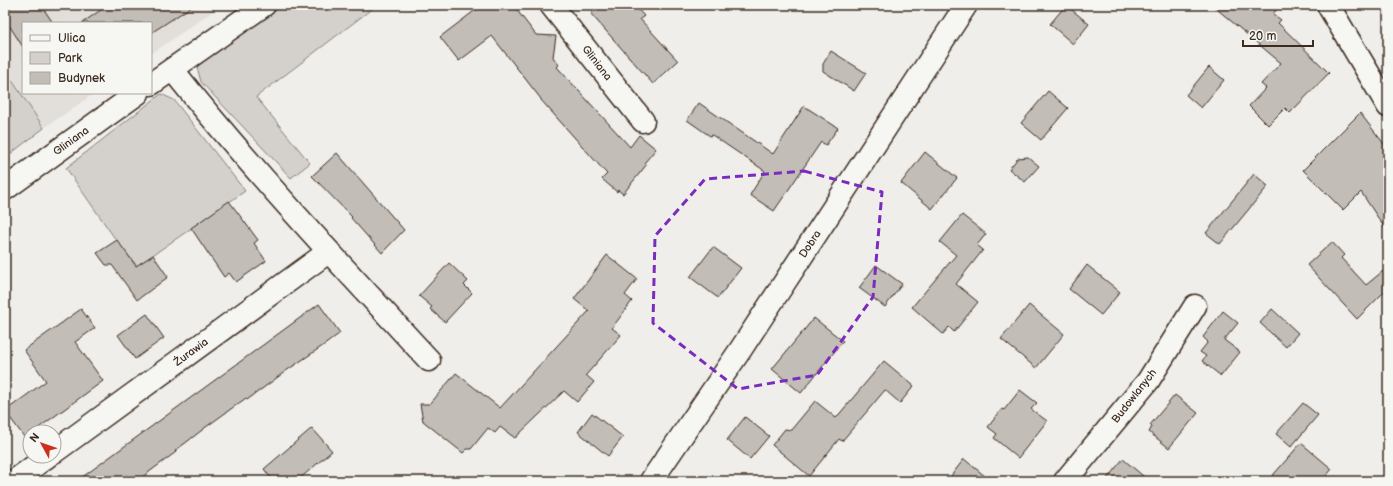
<svg xmlns="http://www.w3.org/2000/svg" width="1393" height="486" viewBox="0 0 1393 486" font-family="'Balsamiq Sans',sans-serif">
	<rect width="100%" height="100%" fill="#efeeea"/>
	<filter id="ink" filterUnits="userSpaceOnUse"><feTurbulence type="fractalNoise" baseFrequency=".025" numOctaves="2"/><feDisplacementMap in="SourceGraphic" scale="8" xChannelSelector="R" yChannelSelector="G"/><feConvolveMatrix kernelMatrix="1 2 1 2 8 2 1 2 1" color-interpolation-filters="sRGB"/></filter>
	<g filter="url(#ink)">
		<path fill="#e2dfdb" d="M 5,5 L 222,5 L 151,54 L 151,23 L 23,23 L 23,93 L 95,93 L 44,128 L 5,70 Z"/>
		<path fill="#d4d1cc" stroke="#887e75" d="M 284,5 L 377,5 L 256,97 L 310,163 L 291,178 L 201,82 L 197,67 L 208,57 Z
			M 5,70 L 44,128 L 5,158 Z
			M 161,94 L 174,100 L 245,191 L 137,266 L 116,240 L 66,168 Z"/>
		<path fill="#c2bdb7" stroke="#3b2a1e" d="M 5,5 L 41,5 L 53,23 L 23,23 L 23,47 L 5,19 Z
			M 108,5 L 194,5 L 151,33 L 151,23 L 82,23 Z
			M 482,5 L 513,5 L 536,35 L 556,36 L 553,57 L 559,65 L 557,67 L 630,147 L 639,135 L 656,149 L 645,162 L 647,164 L 623,194 L 618,190 L 617,192 L 602,179 L 607,174 L 541,100 L 541,99 L 492,36 L 459,61 L 440,37 Z
			M 601,5 L 634,5 L 644,16 L 640,19 L 678,61 L 653,84 L 591,14 Z
			M 1066,5 L 1089,24 L 1073,44 L 1050,24 Z
			M 1212,5 L 1280,5 L 1273,14 L 1281,20 L 1278,23 L 1329,73 L 1290,113 L 1285,108 L 1268,125 L 1249,106 L 1266,88 L 1261,84 L 1281,63 Z
			M 831,51 L 866,73 L 854,91 L 823,71 L 823,64 Z
			M 1209,67 L 1224,80 L 1201,108 L 1186,95 Z
			M 1048,91 L 1068,108 L 1041,140 L 1021,123 Z
			M 699,103 L 773,154 L 804,106 L 838,128 L 826,145 L 821,142 L 774,211 L 750,195 L 765,171 L 712,135 L 710,136 L 687,120 Z
			M 1360,113 L 1388,149 L 1388,233 L 1361,192 L 1343,210 L 1303,170 Z
			M 925,152 L 957,178 L 932,209 L 901,183 Z
			M 337,153 L 404,230 L 382,253 L 351,218 L 352,217 L 312,176 Z
			M 1028,157 L 1039,166 L 1025,182 L 1009,169 L 1018,158 Z
			M 1254,174 L 1268,186 L 1220,244 L 1206,233 Z
			M 229,201 L 258,240 L 254,243 L 266,261 L 236,282 L 229,273 L 224,277 L 191,228 Z
			M 962,215 L 986,234 L 977,245 L 983,250 L 956,284 L 978,302 L 954,332 L 949,327 L 943,334 L 912,307 L 956,255 L 940,242 Z
			M 117,240 L 136,266 L 153,255 L 168,277 L 137,300 L 112,265 L 106,265 L 97,253 Z
			M 1332,242 L 1344,255 L 1341,258 L 1366,285 L 1388,267 L 1388,288 L 1357,319 L 1307,265 Z
			M 713,247 L 741,268 L 718,298 L 690,277 Z
			M 607,255 L 637,279 L 625,295 L 632,301 L 612,328 L 621,335 L 586,375 L 594,382 L 577,402 L 564,391 L 515,438 L 500,427 L 495,433 L 488,428 L 471,449 L 467,449 L 463,453 L 423,421 L 420,404 L 430,404 L 456,373 L 500,408 L 589,311 L 574,299 Z
			M 449,263 L 468,281 L 464,285 L 472,293 L 445,322 L 430,309 L 432,307 L 419,296 Z
			M 876,265 L 902,284 L 885,307 L 859,288 Z
			M 1087,265 L 1120,292 L 1101,315 L 1069,289 Z
			M 319,304 L 340,333 L 327,343 L 286,371 L 247,400 L 246,398 L 206,427 L 175,451 L 176,452 L 137,481 L 77,481 Z
			M 1029,305 L 1064,334 L 1036,368 L 1001,339 Z
			M 81,309 L 95,328 L 75,342 L 103,381 L 33,432 L 30,432 L 30,434 L 25,438 L 5,411 L 46,381 L 24,350 Z
			M 1272,309 L 1298,333 L 1286,347 L 1260,323 Z
			M 1223,311 L 1238,323 L 1224,340 L 1240,352 L 1221,376 L 1202,361 L 1206,356 L 1200,352 L 1208,342 L 1203,337 Z
			M 147,314 L 164,338 L 135,359 L 118,335 Z
			M 814,318 L 843,341 L 801,393 L 772,369 Z
			M 884,361 L 914,386 L 900,403 L 885,390 L 842,441 L 839,439 L 809,476 L 772,445 L 785,429 L 791,430 L 815,401 L 836,418 Z
			M 1020,390 L 1037,403 L 1031,409 L 1047,421 L 1018,458 L 994,438 L 997,434 L 988,427 L 1002,409 L 1004,410 Z
			M 1175,395 L 1198,413 L 1169,448 L 1149,432 L 1152,427 L 1150,425 Z
			M 1303,403 L 1318,415 L 1291,447 L 1276,434 Z
			M 592,413 L 623,437 L 608,456 L 578,432 Z
			M 745,417 L 769,436 L 750,459 L 727,440 Z
			M 312,428 L 332,451 L 297,481 L 273,481 L 264,469 Z
			M 1301,443 L 1332,469 L 1322,481 L 1268,481 Z
			M 964,459 L 991,481 L 947,481 Z
			M 1123,459 L 1149,481 L 1105,481 Z"/>
		<g fill="none" stroke-linecap="round" stroke-linejoin="round">
			<g stroke="#3b2a1e" stroke-width="25">
				<path id="minor" d="M 551,5 L 643,121
					M 1328,5 L 1388,106
					M 172,69 C 252,170 341,265 429,360
					M 151,84 L 264,5
					M 5,189 L 138,93
					M 54,452 L 328,252
					M 14,481 L 48,456
					M 651,481 L 741,349 L 966,5
					M 1065,481 L 1148,381 L 1195,306"/>
			</g>
			<use href="#minor" stroke="#f6f6f2" stroke-width="22"/>
		</g>
	</g>
	<path fill="none" stroke="#7b2cbf" stroke-width="3" stroke-dasharray="8 5" stroke-linejoin="round" d="M 804,171 L 882,192 L 873,297 L 817,375 L 738,389 L 653,323 L 655,236 L 705,179 Z"/>
	<g text-anchor="middle" dominant-baseline="central" stroke-width="3" stroke-linejoin="round" paint-order="stroke">
		<g font-size="11" fill="#3b2a1e" stroke="#f6f6f2">
			<text transform="translate(597 63) rotate(52)">Gliniana</text>
			<text transform="translate(71 141) rotate(-36)">Gliniana</text>
			<text transform="translate(810 244) rotate(-57)">Dobra</text>
			<text transform="translate(191 352) rotate(-36)">Żurawia</text>
			<text transform="translate(1134 396) rotate(-52)">Budowlanych</text>
		</g>
	</g>
	<rect width="1393" height="486" fill="none" stroke="#f6f6f2" stroke-width="20"/>
	<rect x="10" y="10" width="1373" height="466" fill="none" stroke="#3b2a1e" stroke-width="1.5" filter="url(#ink)"/>
	<rect x="22" y="22" width="130" height="72" fill="#f6f6f2" stroke="#aba49d"/>
	<rect x="30" y="35" width="20" height="6" fill="#f6f6f2" stroke="#aba49d"/>
	<text x="58" y="42" font-size="12" fill="#3b2a1e">Ulica</text>
	<rect x="30" y="52" width="20" height="12" fill="#d4d1cc" stroke="#aba49d"/>
	<text x="58" y="62" font-size="12" fill="#3b2a1e">Park</text>
	<rect x="30" y="72" width="20" height="12" fill="#c2bdb7" stroke="#aba49d"/>
	<text x="58" y="82" font-size="12" fill="#3b2a1e">Budynek</text>
	<g transform="translate(42 444) rotate(310)"><circle r="19" fill="#f6f6f2" stroke="#aba49d"/>
	<path d="M0-3L7 15L0 10L-7 15Z" fill="#c8321e"/>
	<text y="-6" font-size="11" font-weight="bold" text-anchor="middle" fill="#3b2a1e">N</text>
	</g>
	<path d="M1243 40v6h70v-6" fill="none" stroke="#3b2a1e" stroke-width="2"/>
	<text x="1249" y="40" font-size="12" fill="#3b2a1e" stroke="#f6f6f2" stroke-width="3" paint-order="stroke">20 m</text>
</svg>
